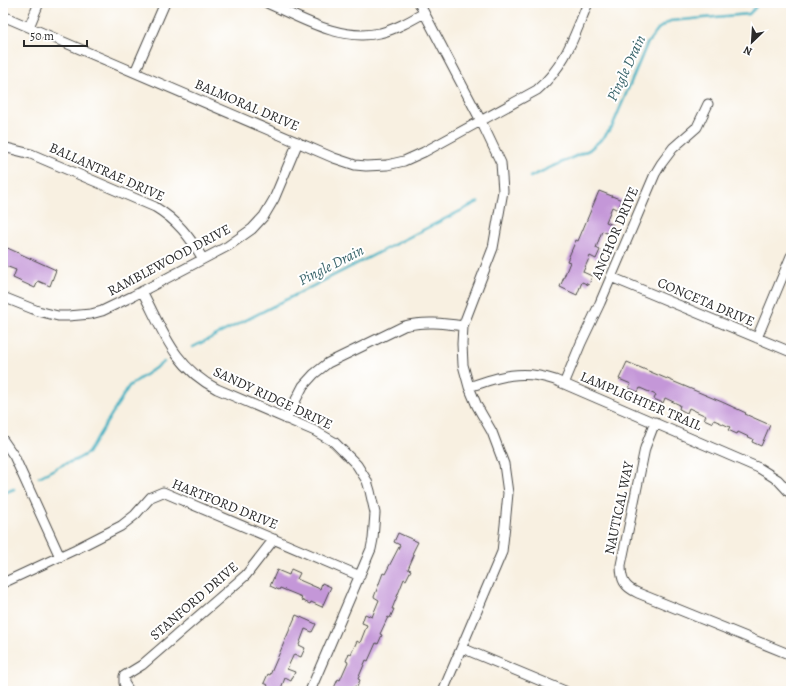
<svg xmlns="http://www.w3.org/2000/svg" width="794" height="694" viewBox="0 0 794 694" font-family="Alegreya,serif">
	<rect width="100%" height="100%" fill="#fff"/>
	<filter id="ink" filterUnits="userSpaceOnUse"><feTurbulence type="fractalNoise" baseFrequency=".025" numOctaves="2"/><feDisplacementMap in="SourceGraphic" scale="8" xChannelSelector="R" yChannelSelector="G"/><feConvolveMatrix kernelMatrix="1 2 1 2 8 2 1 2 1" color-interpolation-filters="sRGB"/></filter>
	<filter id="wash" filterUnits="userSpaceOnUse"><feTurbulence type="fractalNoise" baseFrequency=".012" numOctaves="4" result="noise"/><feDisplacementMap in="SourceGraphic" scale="16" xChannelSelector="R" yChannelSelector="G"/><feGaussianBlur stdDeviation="0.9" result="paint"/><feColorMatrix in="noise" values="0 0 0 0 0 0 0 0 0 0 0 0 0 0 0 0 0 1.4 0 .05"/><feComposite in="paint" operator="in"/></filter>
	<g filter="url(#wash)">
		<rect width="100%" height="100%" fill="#f8f0e1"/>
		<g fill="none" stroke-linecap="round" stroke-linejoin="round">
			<path stroke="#45b1c2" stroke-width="2.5" d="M 530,177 L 589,150 L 603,138 L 612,127 L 647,44 L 658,29 L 670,21 L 749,14 L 755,8 L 757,3
				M 193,347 L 478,202
				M 39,477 L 64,464 L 76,460 L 88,453 L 129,386 L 164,362
				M 3,493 L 14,489"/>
		</g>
		<g id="blocks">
			<path fill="#c497d8" d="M 599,191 L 622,200 L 618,210 L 612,207 L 606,222 L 613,225 L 609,234 L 602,231 L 596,248 L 600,250 L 596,259 L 590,256 L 583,272 L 592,276 L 589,285 L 582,282 L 577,295 L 560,287 L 570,262 L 567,261 L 576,240 L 578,241 Z
				M 3,246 L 56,270 L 50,286 L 38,281 L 35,288 L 13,278 L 16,270 L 3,265 Z
				M 627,362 L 722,402 L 746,413 L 745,414 L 770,425 L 761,446 L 752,442 L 753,439 L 738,432 L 737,434 L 728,430 L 730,427 L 714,420 L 713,423 L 704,419 L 706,416 L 689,408 L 687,413 L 679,409 L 680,405 L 665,398 L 663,403 L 654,399 L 656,395 L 640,388 L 638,392 L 629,388 L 631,384 L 619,379 Z
				M 398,533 L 418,542 L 412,554 L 414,555 L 408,569 L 411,570 L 406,580 L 404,579 L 392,609 L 394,609 L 390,618 L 388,617 L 380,634 L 382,635 L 378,644 L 376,643 L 368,661 L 366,660 L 358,679 L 360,680 L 357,687 L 355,686 L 353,691 L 341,691 L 334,688 L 338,679 L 340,680 L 348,662 L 346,661 L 349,653 L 351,654 L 357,641 L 360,643 L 367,625 L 362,623 L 365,614 L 372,617 L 379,600 L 374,597 L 383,573 L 385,574 L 400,545 L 394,542 Z
				M 291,569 L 300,573 L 297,579 L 320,589 L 322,583 L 331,587 L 322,607 L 311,602 L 310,604 L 301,600 L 302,597 L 280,588 L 279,590 L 270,586 L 277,570 L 289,575 Z
				M 296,615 L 316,624 L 312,632 L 305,629 L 299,645 L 305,648 L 301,657 L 294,654 L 287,669 L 295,672 L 291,681 L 285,678 L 280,691 L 265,691 L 268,685 L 264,683 L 268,674 L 270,675 Z"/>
		</g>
	</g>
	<g filter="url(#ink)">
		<use href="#blocks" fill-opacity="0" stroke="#4a4946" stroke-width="1"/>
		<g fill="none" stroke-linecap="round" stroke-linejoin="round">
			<g stroke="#4a4946" stroke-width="11">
				<path id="minor" d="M 267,3 C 301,18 340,42 380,33 C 396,29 410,21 424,13
					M 419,3 L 481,121 L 501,163 L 503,191 L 493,248 L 463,326 L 462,344 L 463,365 L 469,387 L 477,406 L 492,432 L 504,464 L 508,493 L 505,525 L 502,552 L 443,691
					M 3,16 L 334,158 L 355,165 L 366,166 L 387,165 L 404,161 L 424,152 L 537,90 C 566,65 574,36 588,3
					M 29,27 L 39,3
					M 135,72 L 165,3
					M 3,147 L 31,154 L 155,207 C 177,220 190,237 203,259
					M 611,277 L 791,352
					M 142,291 C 163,331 174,367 217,389 L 315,431 L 334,442 L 357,465 L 367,481 L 370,491 L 375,513 L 373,539 L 371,549 L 310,691
					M 3,297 L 38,311 L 58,316 L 68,316 L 91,314 L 102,311 L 133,296 L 228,246 L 252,229 L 264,216 L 274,199 L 298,142
					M 757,338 L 791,256
					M 564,384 L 581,343 L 600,303 L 655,174 L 661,164 L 673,148 L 697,127 L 708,104
					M 469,387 C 500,376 522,369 555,380 L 759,468 L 778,480 L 791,494
					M 286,419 L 303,386 L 314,374 L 328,363 L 404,326 C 424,321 443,323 463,326
					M 655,422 L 645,448 L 621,565 C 621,580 624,587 638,593 L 791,655
					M 3,440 L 14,456 L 60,557
					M 3,583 L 76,549 L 121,526 L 135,515 L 151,497 L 163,492 L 360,576
					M 462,648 L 565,691
					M 129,691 L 124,683 L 124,676 L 142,665 L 246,575 L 274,539"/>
			</g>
			<use href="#minor" stroke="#fff" stroke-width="9"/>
		</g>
	</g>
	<g text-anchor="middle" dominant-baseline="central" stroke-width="4" stroke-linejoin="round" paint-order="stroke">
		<g font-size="14" fill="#2b2b2b" stroke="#fff">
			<text transform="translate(247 105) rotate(23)">BALMORAL DRIVE</text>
			<text transform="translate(107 172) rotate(24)">BALLANTRAE DRIVE</text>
			<text transform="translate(615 233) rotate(-67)">ANCHOR DRIVE</text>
			<text transform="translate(169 260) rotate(-28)">RAMBLEWOOD DRIVE</text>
			<text transform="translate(706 302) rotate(23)">CONCETA DRIVE</text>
			<text transform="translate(273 398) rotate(25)">SANDY RIDGE DRIVE</text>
			<text transform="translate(641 401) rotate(23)">LAMPLIGHTER TRAIL</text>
			<text transform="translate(225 504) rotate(22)">HARTFORD DRIVE</text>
			<text transform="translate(619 508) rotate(-78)">NAUTICAL WAY</text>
			<text transform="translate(194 601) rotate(-41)">STANFORD DRIVE</text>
		</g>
		<g font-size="15" font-style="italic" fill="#356167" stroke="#fff">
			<text transform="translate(626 68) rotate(-65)">Pingle Drain</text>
			<text transform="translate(331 265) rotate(-27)">Pingle Drain</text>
		</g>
	</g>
	<rect width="794" height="694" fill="none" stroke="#fff" stroke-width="16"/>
	<g transform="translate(752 42) rotate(205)" stroke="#ffffff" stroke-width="3" paint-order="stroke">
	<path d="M0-3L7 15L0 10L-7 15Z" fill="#2b2b2b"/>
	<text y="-6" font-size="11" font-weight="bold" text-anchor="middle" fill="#2b2b2b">N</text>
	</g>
	<path d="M24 40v6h63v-6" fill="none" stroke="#2b2b2b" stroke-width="2"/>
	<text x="30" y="40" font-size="12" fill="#2b2b2b" stroke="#ffffff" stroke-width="3" paint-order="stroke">50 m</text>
</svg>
